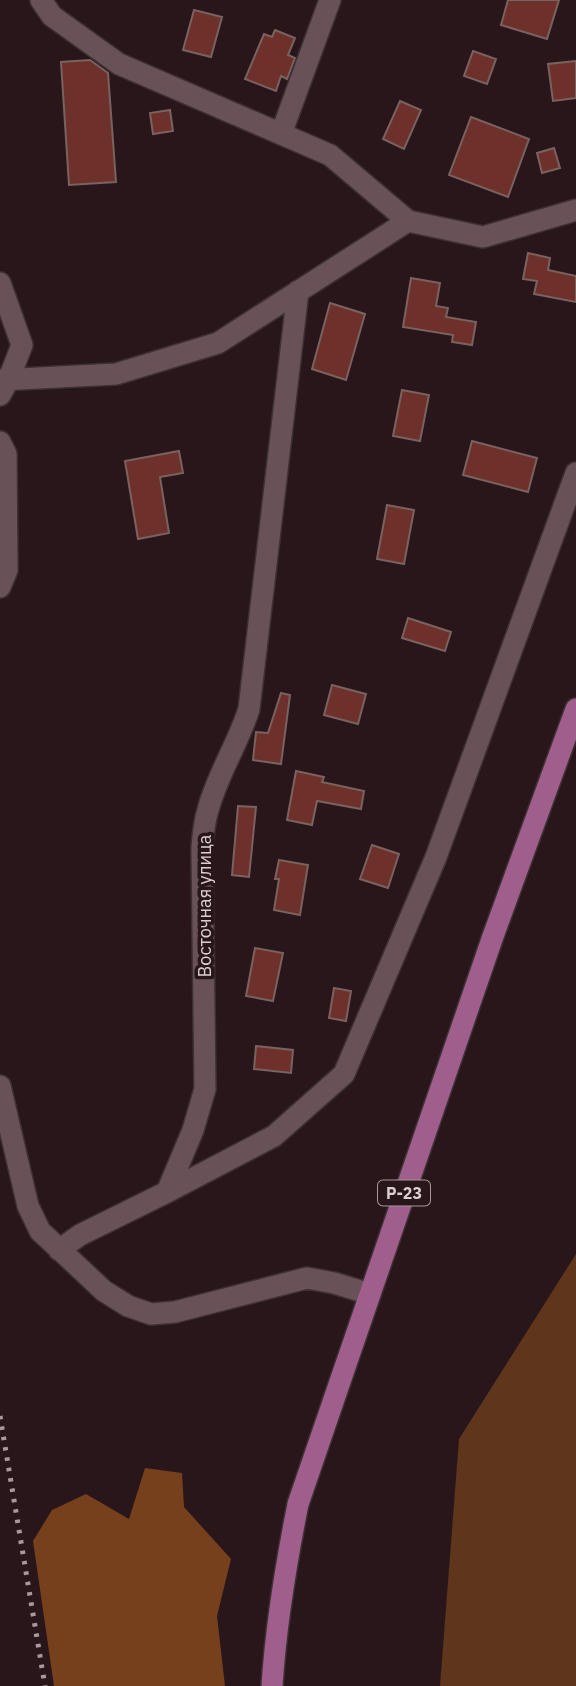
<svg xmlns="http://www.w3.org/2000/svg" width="576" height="1686" viewBox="0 0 576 1686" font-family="'IBM Plex Sans',sans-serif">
	<rect width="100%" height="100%" fill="#28161b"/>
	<path fill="#5f361c" d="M 576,1254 L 576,1686 L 440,1686 L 459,1439 Z"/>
	<path fill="#76401d" d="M 145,1468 L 182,1473 L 184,1507 L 231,1559 L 217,1616 L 225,1686 L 54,1686 L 33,1541 L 52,1510 L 86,1494 L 129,1519 Z"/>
	<path fill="#6d302b" stroke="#79625f" stroke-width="2" d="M 508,0 L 559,0 L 547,39 L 501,25 Z
		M 194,10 L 222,17 L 211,57 L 183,50 Z
		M 275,30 L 295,38 L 288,55 L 295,58 L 287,79 L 281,76 L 276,91 L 245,79 L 264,34 L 272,37 Z
		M 473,51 L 496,59 L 487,84 L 464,76 Z
		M 90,60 L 108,73 L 116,182 L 69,185 L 61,62 Z
		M 576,61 L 576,98 L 553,101 L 548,64 Z
		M 400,101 L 421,110 L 404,149 L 383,139 Z
		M 170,110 L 173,131 L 153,134 L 150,113 Z
		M 471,117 L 529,139 L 508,197 L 449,175 Z
		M 554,148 L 560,168 L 542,173 L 537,153 Z
		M 528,253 L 550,258 L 548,270 L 576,276 L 576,302 L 534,294 L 537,281 L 523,279 Z
		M 411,278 L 440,283 L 436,306 L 448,308 L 446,317 L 476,322 L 472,345 L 452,342 L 453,335 L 403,327 Z
		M 330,303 L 365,314 L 346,380 L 312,369 Z
		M 402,390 L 429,395 L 420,441 L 393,436 Z
		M 472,441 L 537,458 L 528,492 L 463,475 Z
		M 179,451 L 183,473 L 160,477 L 169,533 L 138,539 L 125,461 Z
		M 387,505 L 414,510 L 404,564 L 377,559 Z
		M 408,618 L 451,632 L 445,651 L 402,638 Z
		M 332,685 L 366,694 L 358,724 L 324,715 Z
		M 281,693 L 290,695 L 281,764 L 253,760 L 256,732 L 268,733 Z
		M 296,771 L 324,777 L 322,782 L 364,791 L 361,809 L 317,801 L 312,825 L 287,820 Z
		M 238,806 L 256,807 L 249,877 L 232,875 Z
		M 372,845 L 399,854 L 388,888 L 360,879 Z
		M 279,860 L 308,865 L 300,915 L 274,910 L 279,879 L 275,879 Z
		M 255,948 L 283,953 L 273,1001 L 246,996 Z
		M 334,988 L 351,991 L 346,1021 L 329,1018 Z
		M 256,1046 L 293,1050 L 291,1073 L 254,1069 Z"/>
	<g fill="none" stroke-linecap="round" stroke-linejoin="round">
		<g stroke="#3d3033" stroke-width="24">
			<path id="minor" d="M 41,0 L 52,16 L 119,64 L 330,155 L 408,221 L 483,237 L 576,210
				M 281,134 L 330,0
				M 0,283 L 22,345 L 8,381 L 0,395
				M 0,380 L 116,374 L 218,343 L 408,221
				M 0,442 L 6,454 L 7,570 L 0,587
				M 0,1086 L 28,1206 L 40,1231 L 104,1291 L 128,1306 L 151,1314 L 175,1312 L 307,1278 L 334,1283 L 370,1294
				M 167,1192 L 274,1136 L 344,1074 L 436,857 L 576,473
				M 59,1250 L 80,1235 L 167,1192 L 193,1130 L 205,1089 L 202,848 C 203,835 204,822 208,810 C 217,775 238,744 249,709 L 298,291"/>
		</g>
		<g stroke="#3d3033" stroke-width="24">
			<path id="major" d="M 272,1686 C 276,1624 286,1564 298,1504 L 492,939 L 576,709"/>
		</g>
		<use href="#minor" stroke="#685258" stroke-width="21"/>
		<use href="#major" stroke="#9f5e8b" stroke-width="21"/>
		<path stroke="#a7999c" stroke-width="5" stroke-dasharray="3.5 7" stroke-linecap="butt" d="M 0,1416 L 45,1686"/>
	</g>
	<g text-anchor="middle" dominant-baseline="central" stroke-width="7" stroke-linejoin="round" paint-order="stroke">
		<rect fill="#28161b" stroke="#a6989b" stroke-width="2" x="378" y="1180.5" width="52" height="25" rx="5"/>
		<g font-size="16" font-weight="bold" fill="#dccfd2">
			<text x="404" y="1193">Р-23</text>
		</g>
		<g font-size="18" fill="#dccfd2" stroke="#28161b">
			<text transform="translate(204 906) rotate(-90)">Восточная улица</text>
		</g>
	</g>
</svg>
